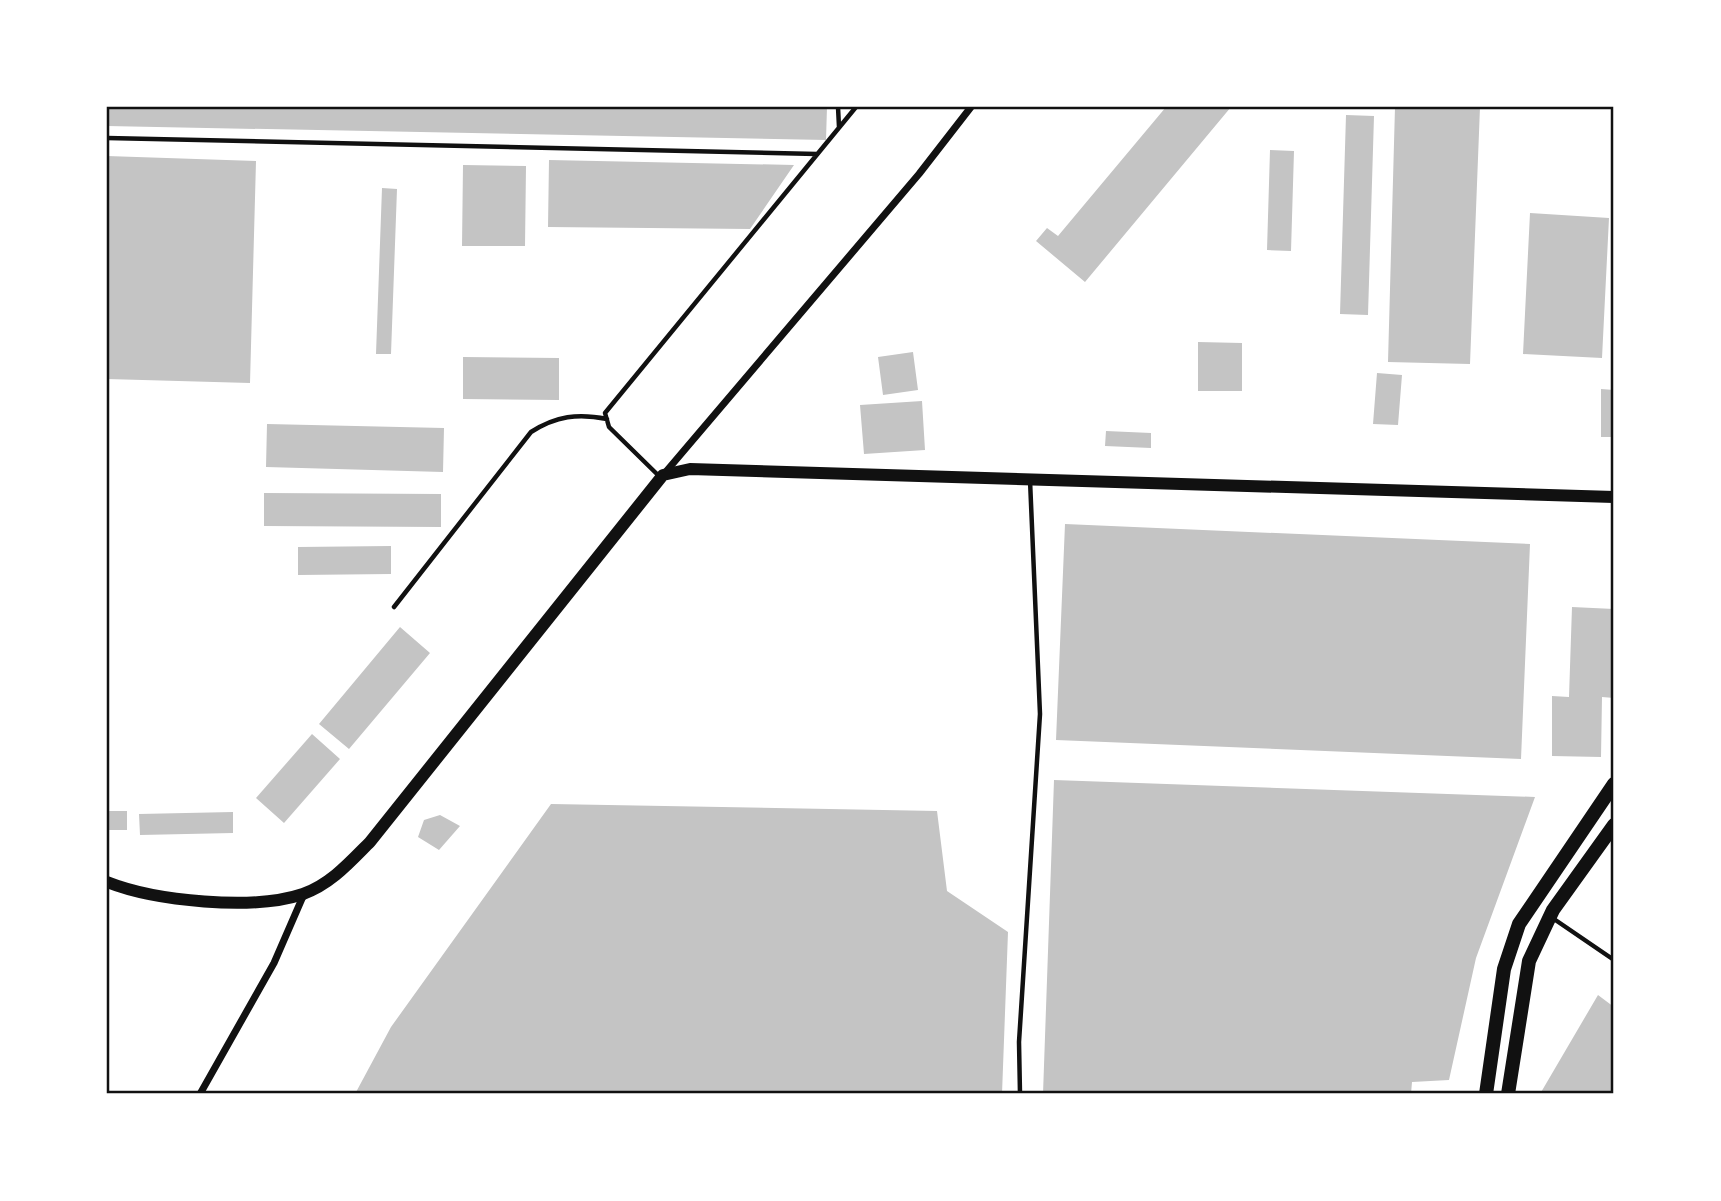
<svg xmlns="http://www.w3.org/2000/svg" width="1721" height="1201" viewBox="0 0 1721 1201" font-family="'Titillium Web',sans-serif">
	<rect width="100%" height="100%" fill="#fff"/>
	<path fill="#c4c4c4" d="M 107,107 L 827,107 L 826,140 L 107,126 Z
		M 1166,107 L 1231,107 L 1085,282 L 1036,241 L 1047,228 L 1058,236 Z
		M 1395,107 L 1480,107 L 1470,364 L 1388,362 Z
		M 1346,115 L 1374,116 L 1368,315 L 1340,314 Z
		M 1270,150 L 1294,151 L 1291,251 L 1267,250 Z
		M 107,156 L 256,161 L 250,383 L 107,379 Z
		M 549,160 L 794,165 L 750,229 L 548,227 Z
		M 463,165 L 526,166 L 525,246 L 462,246 Z
		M 382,188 L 397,189 L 391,354 L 376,354 Z
		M 1530,213 L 1609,218 L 1602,358 L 1523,354 Z
		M 1198,342 L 1242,343 L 1242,391 L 1198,391 Z
		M 913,352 L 918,390 L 883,395 L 878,357 Z
		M 463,357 L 559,358 L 559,400 L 463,399 Z
		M 1377,373 L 1402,375 L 1398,425 L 1373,424 Z
		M 1601,389 L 1614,390 L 1614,437 L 1601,437 Z
		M 922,401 L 925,450 L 864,454 L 860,405 Z
		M 267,424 L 444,428 L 443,472 L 266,467 Z
		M 1106,431 L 1151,433 L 1151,448 L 1105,446 Z
		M 264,493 L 441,494 L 441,527 L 264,526 Z
		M 1065,524 L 1530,544 L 1521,759 L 1056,740 Z
		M 391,546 L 391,574 L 298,575 L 298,547 Z
		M 1572,607 L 1614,609 L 1614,698 L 1602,697 L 1601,757 L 1552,756 L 1552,696 L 1569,697 Z
		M 400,627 L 430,653 L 349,749 L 319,724 Z
		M 312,734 L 340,759 L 284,823 L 256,798 Z
		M 1054,780 L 1535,797 L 1476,958 L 1449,1080 L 1412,1082 L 1411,1094 L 1043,1094 Z
		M 551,804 L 937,811 L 947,891 L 1008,932 L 1002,1094 L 355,1094 L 391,1027 Z
		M 107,811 L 127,811 L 127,830 L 107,830 Z
		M 233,812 L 233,833 L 140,835 L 139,814 Z
		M 440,815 L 460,826 L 439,850 L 418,837 L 424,820 Z
		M 1598,995 L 1614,1007 L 1614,1094 L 1540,1094 Z"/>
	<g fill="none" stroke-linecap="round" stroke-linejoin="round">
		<path stroke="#111" stroke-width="4.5" d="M 838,107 L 839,127
			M 107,138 L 817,154
			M 660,477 L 609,427 L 605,413 L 856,107
			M 394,607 L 531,432 C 556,416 578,413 607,419
			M 1551,917 L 1614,960
			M 1020,1094 L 1019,1042 L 1040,714 L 1030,480"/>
		<path stroke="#111" stroke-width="7" d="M 664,474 L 919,174 L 971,107
			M 200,1094 L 274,963 L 304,894"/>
		<path stroke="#111" stroke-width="12" d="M 107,882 C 155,901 253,911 303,894 C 331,884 350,862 370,842 L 663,475 L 690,469 L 1614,497"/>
		<path stroke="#111" stroke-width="14" d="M 1486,1094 L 1504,969 L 1519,924 L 1614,784
			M 1508,1094 L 1529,961 L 1553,910 L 1614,825"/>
	</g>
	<rect width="1721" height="1201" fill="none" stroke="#ffffff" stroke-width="217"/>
	<rect x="108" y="108" width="1504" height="984" fill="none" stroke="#111" stroke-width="2.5"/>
</svg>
